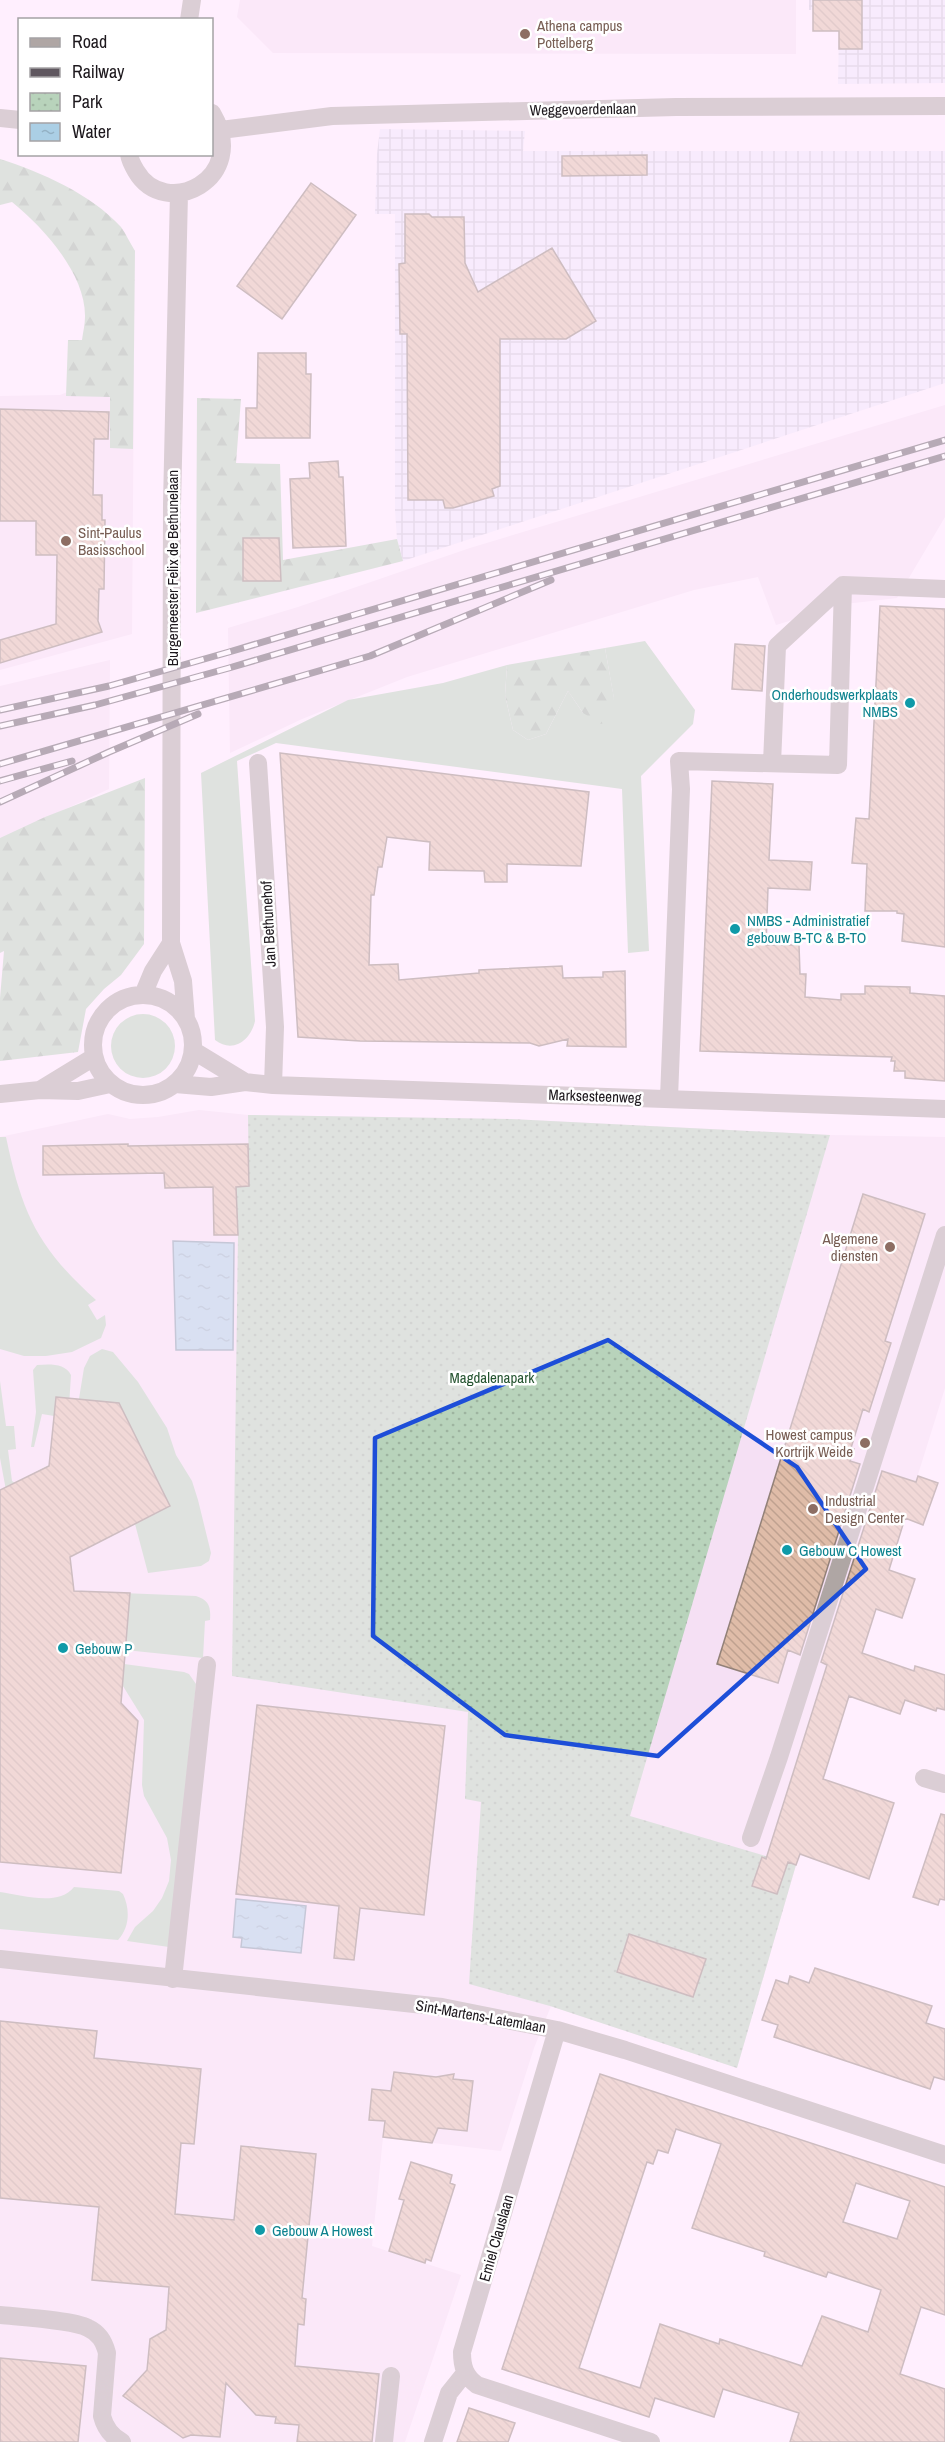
<svg xmlns="http://www.w3.org/2000/svg" width="945" height="2442" viewBox="0 0 945 2442" font-family="'Archivo Narrow',sans-serif">
	<defs>
		<pattern id="industrial-grid" width="8" height="8" patternUnits="userSpaceOnUse" patternTransform="scale(1.5)"><rect width="8" height="8" fill="#efe6fc"/><path d="M0 4h8M4 0v8" fill="none" stroke="#ccc5d8"/></pattern>
		<pattern id="forest-firs" width="22" height="20" patternUnits="userSpaceOnUse" patternTransform="scale(1.5)"><rect width="22" height="20" fill="#b8d3bb"/><path d="M5 1l3.5 6h-7zM16 11l3.5 6h-7z" fill="#9eb4a0"/></pattern>
		<pattern id="park-dots" width="8" height="8" patternUnits="userSpaceOnUse" patternTransform="scale(1.5)"><rect width="8" height="8" fill="#b8d3bb"/><path d="M2 2h.1M6 6h.1" fill="none" stroke="#9eb4a0" stroke-width="1.8" stroke-linecap="round"/></pattern>
		<pattern id="water-ripples" width="26" height="14" patternUnits="userSpaceOnUse" patternTransform="scale(1.5)"><rect width="26" height="14" fill="#abcfe5"/><path d="M2 4q2-2 4 0t4 0M15 11q2-2 4 0t4 0" fill="none" stroke="#93b1c4"/></pattern>
		<pattern id="building-back-hatch" width="6" height="6" patternUnits="userSpaceOnUse" patternTransform="scale(1.5)"><rect width="6" height="6" fill="#dfbca8"/><path d="M-1 5l2 2M0 0l6 6M5-1l2 2" fill="none" stroke="#bfa190"/></pattern>
	</defs>
	<rect width="100%" height="100%" fill="#ffeffe"/>
	<path fill="url(#industrial-grid)" d="M 809,0 L 945,0 L 945,83 L 838,84 L 839,31 L 813,31 L 813,10 L 809,10 Z
		M 380,129 L 525,131 L 523,151 L 945,151 L 945,383 L 403,561 L 397,539 L 395,510 L 395,214 L 375,214 L 377,154 Z"/>
	<path fill="#f5e0f4" d="M 240,0 L 796,0 L 796,54 L 273,53 L 237,17 Z
		M 134,365 L 132,634 L 0,670 L 0,396 L 60,395 Z
		M 945,405 L 945,517 L 897,598 L 845,604 L 776,625 L 758,577 L 694,590 L 407,677 L 302,719 L 230,753 L 228,628 L 298,607 L 470,548 Z
		M 110,660 L 109,789 L 0,839 L 0,686 Z
		M 199,1110 L 248,1115 L 511,1119 L 830,1135 L 945,1137 L 945,1388 L 796,1865 L 737,2068 L 551,2006 L 534,2048 L 501,2151 L 383,2137 L 372,2246 L 461,2275 L 405,2442 L 0,2442 L 0,1137 L 108,1114 L 130,1119 L 158,1117 Z"/>
	<path fill="#b8d3bb" d="M 645,641 L 695,710 L 693,724 L 641,776 L 649,951 L 628,953 L 622,789 L 276,743 L 237,761 L 255,1021 C 251,1040 233,1054 215,1040 L 201,773 L 348,700 L 443,683 L 507,665 L 505,695 L 513,730 L 528,740 L 546,734 L 568,691 L 583,713 L 614,699 L 605,648 Z
		M111 1046a32 32 0 1 1 64 0a32 32 0 1 1-64 0Z
		M 0,1137 L 6,1137 C 22,1213 37,1247 96,1300 L 88,1305 L 97,1320 L 105,1315 L 106,1325 L 101,1338 L 72,1352 L 46,1356 L 24,1356 L 0,1349 Z
		M 102,1349 L 113,1352 L 138,1382 L 167,1428 L 176,1455 L 192,1481 L 198,1500 L 211,1553 L 209,1561 L 201,1566 L 148,1573 L 135,1524 L 70,1557 L 74,1591 L 196,1596 C 209,1600 211,1607 210,1620 L 205,1621 L 203,1658 L 125,1650 L 109,1662 L 184,1672 L 189,1674 L 196,1684 L 169,1947 L 127,1941 L 135,1927 L 153,1911 L 162,1898 L 169,1881 L 171,1860 L 167,1838 L 144,1796 L 142,1785 L 144,1720 L 51,1570 L 84,1368 L 90,1356 Z
		M 37,1365 C 50,1364 65,1363 71,1375 L 66,1453 L 8,1501 L 0,1458 L 0,1381 L 6,1426 L 14,1426 L 16,1449 L 8,1450 L 12,1481 L 15,1483 L 49,1465 L 54,1416 L 42,1414 L 34,1447 L 31,1447 L 36,1412 L 33,1370 Z
		M 74,1887 L 119,1891 L 123,1894 C 130,1909 130,1927 118,1940 L 0,1929 L 0,1892 C 22,1895 58,1907 74,1887 Z"/>
	<path fill="url(#forest-firs)" d="M 0,159 C 41,172 91,194 121,227 C 126,234 130,243 135,251 L 133,449 L 110,448 L 110,397 L 66,396 L 68,340 L 82,340 C 83,332 85,324 85,317 C 86,274 43,227 12,202 L 0,205 Z
		M 197,398 L 241,399 L 236,463 L 280,464 L 283,560 L 397,539 L 403,561 L 196,613 Z
		M 605,648 L 614,698 L 611,720 L 601,724 L 583,713 L 568,691 L 546,734 L 528,740 L 513,730 L 505,695 L 507,665 Z
		M 145,778 L 144,944 L 121,975 L 104,989 L 86,1009 L 78,1052 L 0,1061 L 0,998 L 4,951 L 0,953 L 0,838 L 45,817 Z"/>
	<path fill="url(#park-dots)" d="M 248,1115 L 511,1119 L 830,1135 L 630,1816 L 796,1865 L 737,2068 L 550,2006 L 469,1984 L 481,1802 L 465,1799 L 468,1712 L 232,1676 L 238,1235 L 236,1187 L 249,1186 Z"/>
	<path fill="url(#water-ripples)" stroke="#8098a9" stroke-width="1.5" d="M 173,1241 L 234,1243 L 233,1350 L 176,1350 Z
		M 236,1899 L 306,1906 L 301,1953 L 241,1947 L 242,1938 L 233,1937 Z"/>
	<path fill="url(#building-back-hatch)" stroke="#928178" stroke-width="1.5" fill-rule="evenodd" d="M 813,0 L 862,0 L 862,49 L 839,49 L 839,31 L 813,31 Z
		M 647,155 L 647,175 L 562,176 L 562,156 Z
		M 311,183 L 356,215 L 282,319 L 237,286 Z
		M 405,214 L 429,214 L 432,217 L 464,217 L 465,263 L 478,292 L 552,248 L 596,321 L 566,339 L 500,339 L 500,486 L 492,489 L 494,496 L 453,508 L 445,508 L 443,500 L 408,500 L 407,334 L 400,334 L 399,264 L 405,263 Z
		M 258,353 L 306,353 L 306,374 L 311,374 L 310,438 L 246,438 L 246,408 L 257,408 Z
		M 0,409 L 109,412 L 108,439 L 94,439 L 93,495 L 102,495 L 102,520 L 105,520 L 104,589 L 99,589 L 98,621 L 102,632 L 0,663 L 0,640 L 56,624 L 57,555 L 36,555 L 36,521 L 0,521 Z
		M 338,461 L 339,477 L 343,477 L 346,546 L 293,548 L 290,479 L 310,478 L 309,463 Z
		M 243,538 L 279,538 L 281,581 L 243,581 Z
		M 880,606 L 945,609 L 945,947 L 902,941 L 904,914 L 897,913 L 897,911 L 865,911 L 867,864 L 852,863 L 856,818 L 869,819 Z
		M 735,644 L 765,646 L 762,691 L 732,689 Z
		M 280,753 L 589,792 L 581,866 L 507,864 L 507,882 L 485,882 L 484,871 L 429,870 L 430,842 L 387,837 L 382,867 L 378,867 L 374,895 L 371,895 L 369,965 L 398,964 L 399,980 L 479,973 L 479,970 L 562,966 L 563,978 L 603,977 L 603,972 L 625,971 L 626,1047 L 567,1046 L 568,1039 L 539,1046 L 530,1043 L 360,1041 L 298,1037 Z
		M 712,781 L 773,784 L 769,860 L 812,862 L 810,890 L 768,888 L 766,945 L 799,945 L 800,974 L 806,974 L 805,997 L 841,1000 L 841,994 L 865,994 L 865,986 L 910,987 L 910,993 L 945,996 L 945,1081 L 905,1078 L 905,1071 L 894,1071 L 895,1061 L 891,1061 L 892,1057 L 700,1051 Z
		M 128,1144 L 128,1146 L 248,1144 L 249,1186 L 236,1187 L 238,1235 L 214,1235 L 213,1187 L 165,1188 L 164,1173 L 43,1175 L 43,1146 Z
		M 863,1194 L 925,1214 L 885,1341 L 891,1343 L 869,1412 L 863,1409 L 851,1448 L 854,1449 L 850,1461 L 860,1464 L 800,1655 L 788,1650 L 778,1683 L 717,1664 Z
		M 56,1397 L 119,1403 L 170,1506 L 70,1557 L 74,1591 L 130,1593 L 121,1703 L 138,1721 L 121,1873 L 0,1862 L 0,1490 L 49,1466 Z
		M 882,1471 L 916,1482 L 918,1476 L 938,1483 L 923,1525 L 905,1518 L 889,1570 L 915,1579 L 902,1618 L 876,1609 L 862,1653 L 914,1671 L 915,1666 L 945,1675 L 945,1710 L 937,1708 L 936,1711 L 905,1700 L 900,1714 L 849,1696 L 823,1779 L 894,1803 L 869,1879 L 800,1854 L 796,1865 L 788,1862 L 777,1894 L 752,1886 L 762,1857 L 766,1859 L 827,1665 L 821,1662 Z
		M 257,1705 L 445,1726 L 424,1915 L 360,1908 L 354,1960 L 334,1958 L 339,1906 L 236,1894 Z
		M 941,1814 L 945,1815 L 945,1900 L 940,1899 L 938,1905 L 913,1897 Z
		M 629,1934 L 706,1959 L 693,1997 L 617,1972 Z
		M 815,1968 L 932,2006 L 926,2023 L 945,2029 L 945,2080 L 934,2077 L 930,2089 L 774,2037 L 778,2025 L 762,2020 L 776,1980 L 788,1984 L 790,1976 L 809,1983 Z
		M 0,2021 L 97,2031 L 94,2058 L 201,2069 L 194,2144 L 181,2143 L 175,2214 L 234,2220 L 241,2146 L 316,2154 L 302,2298 L 306,2299 L 304,2325 L 298,2324 L 295,2366 L 379,2374 L 372,2442 L 297,2442 L 299,2425 L 275,2423 L 276,2417 L 256,2415 L 226,2383 L 220,2437 L 191,2435 L 183,2438 L 123,2396 L 147,2370 L 150,2339 L 166,2330 L 169,2287 L 92,2280 L 99,2207 L 0,2198 Z
		M 394,2072 L 436,2077 L 454,2074 L 453,2079 L 473,2081 L 467,2131 L 438,2128 L 432,2143 L 383,2137 L 385,2121 L 369,2120 L 372,2089 L 391,2091 Z
		M 600,2074 L 945,2187 L 945,2315 L 921,2307 L 900,2374 L 945,2389 L 945,2442 L 790,2442 L 799,2413 L 723,2389 L 714,2417 L 655,2398 L 649,2417 L 502,2369 ZM 676,2129 L 721,2144 L 692,2228 L 765,2252 L 764,2256 L 826,2277 L 828,2272 L 881,2290 L 868,2332 L 822,2316 L 802,2366 L 720,2339 L 719,2344 L 660,2324 L 640,2388 L 579,2368 L 647,2162 L 653,2164 L 658,2150 L 668,2153 ZM 856,2183 L 910,2201 L 897,2239 L 843,2222 Z
		M 411,2162 L 452,2175 L 450,2183 L 455,2185 L 431,2261 L 426,2259 L 425,2263 L 389,2251 L 404,2200 L 399,2199 Z
		M 0,2358 L 86,2366 L 78,2442 L 0,2442 Z
		M 469,2408 L 515,2423 L 508,2442 L 457,2442 Z"/>
	<g fill="none" stroke-linecap="round" stroke-linejoin="round">
		<path stroke="#afa6a4" stroke-width="18" d="M 189,20 L 192,0
			M 0,118 L 20,120
			M 221,130 L 332,116 L 676,107 L 945,106
			M 129,154 C 130,161 133,166 136,171 C 165,221 251,179 212,113
			M 179,193 L 172,505 L 171,943 L 183,981 L 186,1019
			M 258,763 L 275,1027 L 273,1085
			M 772,763 L 777,646 L 843,585 L 945,589
			M93 1045a50 50 0 1 1 100 0a50 50 0 1 1-100 0Z
			M 143,995 L 153,971 L 171,943
			M 194,1051 L 245,1082
			M 175,1084 L 211,1087 L 245,1082 L 273,1085 L 945,1109
			M 40,1090 L 94,1057
			M 0,1094 L 40,1090 L 78,1091 L 110,1084
			M 669,1098 L 681,789 L 679,761 L 838,765 L 843,585
			M 924,1778 L 945,1784
			M 751,1838 L 779,1757 L 945,1235
			M 0,1959 L 442,2007 L 557,2030 L 625,2050 L 945,2155
			M 173,1979 L 207,1665
			M 557,2030 L 462,2352 C 462,2367 465,2376 477,2385 L 651,2442
			M 0,2315 C 19,2317 73,2320 88,2328 C 99,2333 104,2341 107,2353 L 102,2416 C 105,2428 111,2436 122,2442
			M 384,2442 L 391,2376
			M 433,2442 L 449,2393 L 465,2373"/>
		<g stroke="#5f575f" stroke-width="7">
			<path id="rail" d="M 0,710 L 109,686 L 229,652 L 945,440
				M 0,726 L 95,705 L 229,668 L 945,456
				M 0,764 L 370,656 L 551,580
				M 0,781 L 72,761
				M 0,802 L 109,752 L 198,714"/>
		</g>
		<use href="#rail" stroke="#fff" stroke-width="4.5" stroke-dasharray="14" stroke-linecap="butt"/>
	</g>
	<path d="M0 0H945V2442H0ZM 608,1340 L 797,1467 L 866,1569 L 658,1756 L 505,1735 L 373,1636 L 375,1438 Z" fill="#ffeffe" fill-opacity=".55" fill-rule="evenodd"/>
	<path fill="none" stroke="#1d4ed8" stroke-width="4.5" stroke-linejoin="round" d="M 608,1340 L 797,1467 L 866,1569 L 658,1756 L 505,1735 L 373,1636 L 375,1438 Z"/>
	<g fill="#8d6e63" stroke="#fff" stroke-width="2">
		<circle cx="525" cy="34" r="6"/>
		<circle cx="66" cy="541" r="6"/>
		<circle cx="890" cy="1247" r="6"/>
		<circle cx="865" cy="1443" r="6"/>
		<circle cx="813" cy="1509" r="6"/>
	</g>
	<g fill="#0f9aa8" stroke="#fff" stroke-width="2">
		<circle cx="910" cy="703" r="6"/>
		<circle cx="735" cy="929" r="6"/>
		<circle cx="787" cy="1550" r="6"/>
		<circle cx="63" cy="1648" r="6"/>
		<circle cx="260" cy="2230" r="6"/>
	</g>
	<g text-anchor="middle" dominant-baseline="central" stroke-width="5" stroke-linejoin="round" paint-order="stroke">
		<g font-size="15" fill="#785e54" stroke="#fff" text-anchor="start">
			<text x="537" y="25">Athena campus<tspan x="537" dy="17">Pottelberg</tspan></text>
			<text x="78" y="532">Sint-Paulus<tspan x="78" dy="17">Basisschool</tspan></text>
			<text x="878" y="1238" text-anchor="end">Algemene<tspan x="878" dy="17">diensten</tspan></text>
			<text x="853" y="1434" text-anchor="end">Howest campus<tspan x="853" dy="17">Kortrijk Weide</tspan></text>
			<text x="825" y="1500">Industrial<tspan x="825" dy="17">Design Center</tspan></text>
		</g>
		<g font-size="15" fill="#1d181d" stroke="#fff">
			<text transform="translate(583 109) rotate(-1)">Weggevoerdenlaan</text>
			<text transform="translate(172 568) rotate(-90)">Burgemeester Felix de Bethunelaan</text>
			<text transform="translate(268 924) rotate(-93)">Jan Bethunehof</text>
			<text transform="translate(595 1096) rotate(2)">Marksesteenweg</text>
			<text transform="translate(481 2016) rotate(10)">Sint-Martens-Latemlaan</text>
			<text transform="translate(496 2238) rotate(-74)">Emiel Clauslaan</text>
		</g>
		<g font-size="15" fill="#0d838f" stroke="#fff" text-anchor="start">
			<text x="898" y="694" text-anchor="end">Onderhoudswerkplaats<tspan x="898" dy="17">NMBS</tspan></text>
			<text x="747" y="920">NMBS - Administratief<tspan x="747" dy="17">gebouw B-TC &amp; B-TO</tspan></text>
			<text x="799" y="1550">Gebouw C Howest</text>
			<text x="75" y="1648">Gebouw P</text>
			<text x="272" y="2230">Gebouw A Howest</text>
		</g>
		<g font-size="15" fill="#255430" stroke="#fff">
			<text x="492" y="1377">Magdalenapark</text>
		</g>
	</g>
	<rect x="18" y="18" width="195" height="138" fill="#ffffff" stroke="#a5a3a5" stroke-width="1.5"/>
	<rect x="30" y="38" width="30" height="9" fill="#afa6a4" stroke="#a5a3a5" stroke-width="1.5"/>
	<text x="72" y="48" font-size="18" fill="#1d181d">Road</text>
	<rect x="30" y="68" width="30" height="9" fill="#5f575f" stroke="#a5a3a5" stroke-width="1.5"/>
	<text x="72" y="78" font-size="18" fill="#1d181d">Railway</text>
	<rect x="30" y="93" width="30" height="18" fill="url(#park-dots)" stroke="#a5a3a5" stroke-width="1.5"/>
	<text x="72" y="108" font-size="18" fill="#1d181d">Park</text>
	<rect x="30" y="123" width="30" height="18" fill="url(#water-ripples)" stroke="#a5a3a5" stroke-width="1.5"/>
	<text x="72" y="138" font-size="18" fill="#1d181d">Water</text>
</svg>
